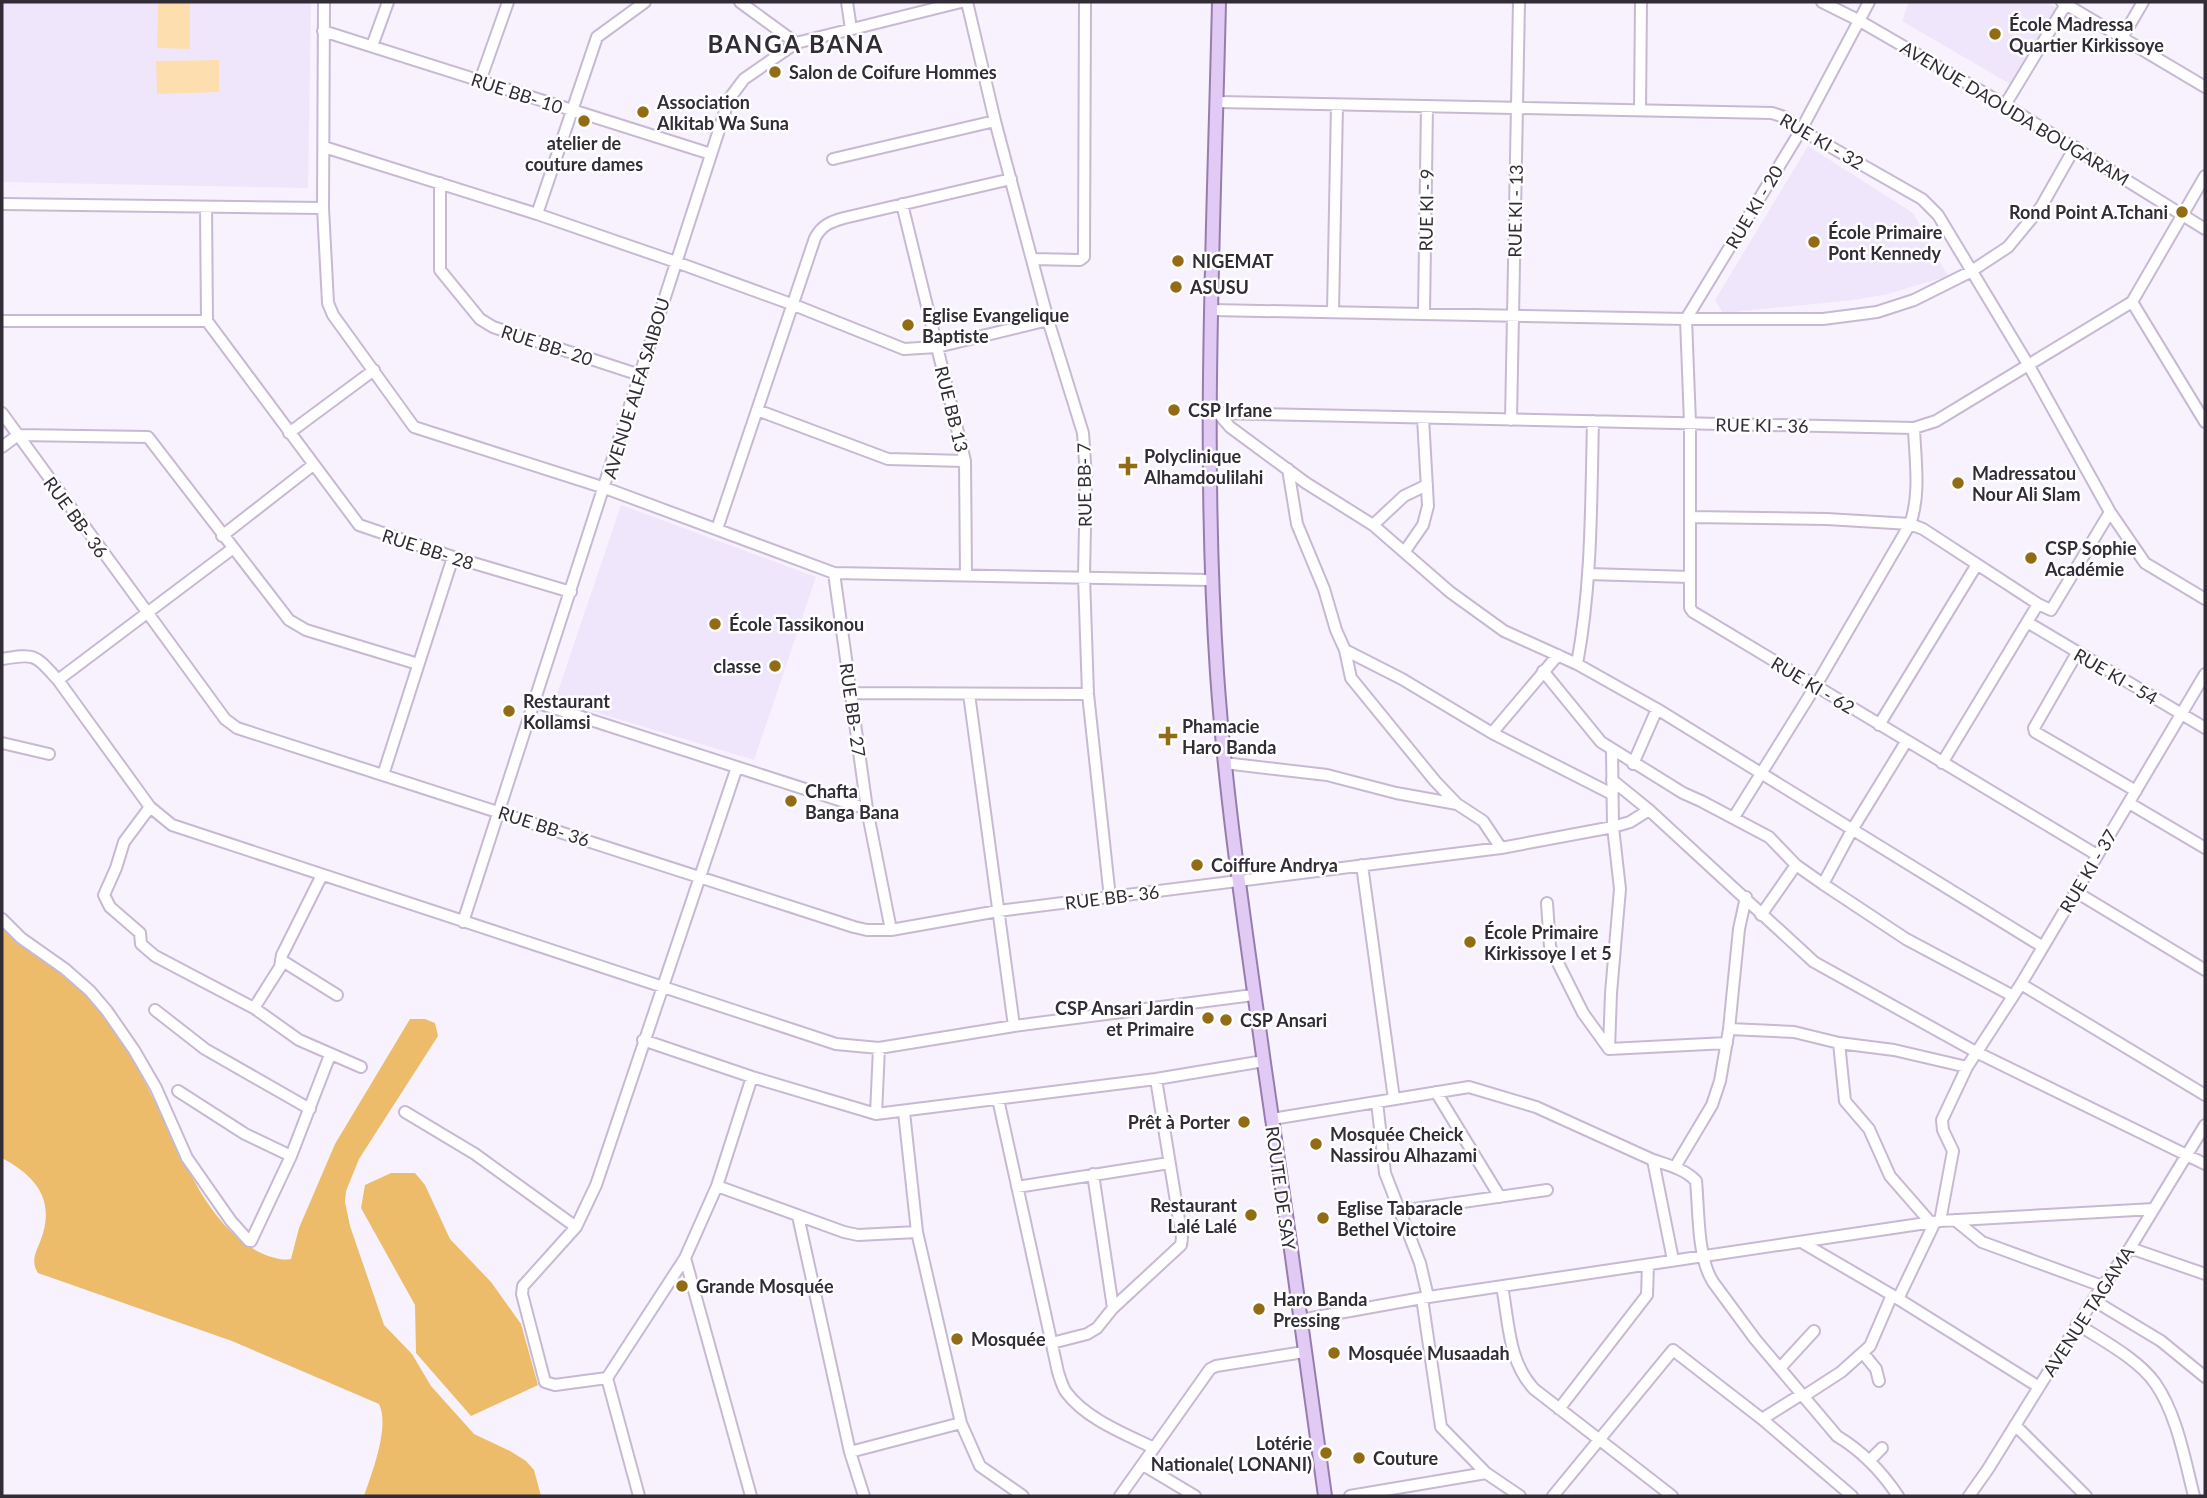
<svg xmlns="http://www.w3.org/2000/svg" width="2207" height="1498" viewBox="0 0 2207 1498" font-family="Lato,sans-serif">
	<rect width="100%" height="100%" fill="#f7f2fd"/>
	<path fill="#f0e6fb" d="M 2,2 L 311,2 L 308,188 L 2,182 Z
		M 1909,2 L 2045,2 L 2058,9 L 2012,85 L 1902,21 Z
		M 1808,146 L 1913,213 L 1948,276 L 1888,294 L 1854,300 L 1723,313 L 1715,300 Z
		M 621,505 L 816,577 L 754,760 L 555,700 Z"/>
	<path fill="#fddfaf" d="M 158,2 L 190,2 L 190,49 L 157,48 Z
		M 219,60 L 219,92 L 157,94 L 156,61 Z"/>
	<path fill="#ecbc6a" d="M 2,925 C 39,955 79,982 108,1021 C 130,1050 147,1086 163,1118 C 187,1166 210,1228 261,1253 C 270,1257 282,1261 291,1259 L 299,1228 L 335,1144 L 410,1019 L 425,1019 L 435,1023 L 438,1036 L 359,1159 L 346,1191 L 345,1202 L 350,1226 L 384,1325 L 412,1354 L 431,1386 L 474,1434 L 510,1451 L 526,1461 L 534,1470 L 541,1496 L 364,1496 C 372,1473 390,1426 379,1404 L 232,1341 L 38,1273 C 31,1262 35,1254 40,1242 C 56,1202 38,1177 2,1158 Z
		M 391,1173 L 415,1173 L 425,1185 L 450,1239 L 491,1282 L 521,1324 L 538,1385 L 471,1416 L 416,1353 L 415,1305 L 361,1208 L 365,1185 Z"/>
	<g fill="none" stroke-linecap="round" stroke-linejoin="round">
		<g stroke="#c7b9d3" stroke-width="14">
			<path id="minor" d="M 324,2 L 323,208 L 328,303 L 333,315 L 414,427 L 605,488 L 834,573 L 1211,580
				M 740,2 L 796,43
				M 847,2 L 851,29
				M 967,2 L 995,121 L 1048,320 L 1083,433 L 1086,477 L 1084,577 L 1088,694 L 1110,898
				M 1822,2 L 1858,20 L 2005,105 L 2205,229
				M 1869,2 L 1801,130 L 1686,319 L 1690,423 L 1690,608 L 1693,612 L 2097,855
				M 2062,2 L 2205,87
				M 323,31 L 711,154
				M 2122,38 L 2143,2
				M 372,46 L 388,2
				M 480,81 L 508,2
				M 1217,102 L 1772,113 L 1784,117 L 1801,130 L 1922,199 L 1938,215 L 2029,366 L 2110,512 L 2145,563 L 2205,599
				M 2005,105 L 2066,4
				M 1640,110 L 1641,2
				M 324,147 L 537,214 L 676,262 L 794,305 L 904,349 L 937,347 L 1048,320
				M 833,159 L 995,121
				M 440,183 L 440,270 L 480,319 L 493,327 L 640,375
				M 2,204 L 323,208
				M 902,204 L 965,461 L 966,575
				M 206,208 L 207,321
				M 537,214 L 597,37 L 645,2
				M 1032,259 L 1080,260 L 1084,257 L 1085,2
				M 2132,302 L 2205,422
				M 1212,310 L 1686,319 L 1823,319 L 1877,312 L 1914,300 L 1970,272 L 2008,247 L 2041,207 L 2075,147
				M 1333,312 L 1337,105
				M 1424,314 L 1427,106
				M 2,321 L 207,321 L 359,525 L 453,557 L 571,592
				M 757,410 L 888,459 L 965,461
				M 2,413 L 225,719 L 237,728 L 854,927 L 867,930 L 891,930 L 998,911 L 1501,848 L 1613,827 L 1630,822 L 1649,810
				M 1211,413 L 1914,428 L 1936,421 L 2132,302 L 2205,176
				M 1218,413 L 1230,427 L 1306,483 L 1373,525 L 1450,592 L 1504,631 L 1577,664 L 1657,709 L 2043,947
				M 1511,420 L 1519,2
				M 289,433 L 374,370
				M 2,447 L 18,435 L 148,437 L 289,620 L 306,630 L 418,664
				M 1288,469 L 1297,524 L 1324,589 L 1336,630 L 1345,650 L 1351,678 L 1435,781 L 1457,804 L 1483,821 L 1501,848
				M 1691,517 L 1827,519 L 1910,524 L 1923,529 L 2038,604 L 2051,610 L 2110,512
				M 1373,525 L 1404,496 L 1427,485
				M 717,529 L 815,238 C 822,225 830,222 844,218 L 1011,179
				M 222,536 L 313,465
				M 1405,551 L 1423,525 L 1428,506 L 1423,418
				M 834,573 L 867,809 L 891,930
				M 1588,574 L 1690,577
				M 2027,622 L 2205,728
				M 1345,650 L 1402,679 L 1492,733 L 1612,794
				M 2077,653 L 2034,728 L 2035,732 L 2136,791
				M 2,659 C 36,653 35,655 58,680 L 150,807 L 172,825 L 836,1044 L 879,1048 L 1014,1026 L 1253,995
				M 1577,664 C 1592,584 1591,503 1593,421
				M 1543,671 L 1601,742 L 1683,793 L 1701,801 L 1769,837 L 1796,865
				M 58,680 L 232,549
				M 851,693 L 1088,694
				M 969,694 L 1014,1026
				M 535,702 L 867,809
				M 1879,725 L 1976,566
				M 1492,733 L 1558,655
				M 1906,742 L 1852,830 L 1823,884 L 1906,939 L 2013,996
				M 2,743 L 49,754
				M 1612,749 L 1613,827 L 1620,889 L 1611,993 L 1609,1049 L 1727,1043
				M 1224,763 L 1327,775 L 1396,793 L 1457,804
				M 1942,763 L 2038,604
				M 1633,764 L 1657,709
				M 383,775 L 453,557
				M 1612,780 L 1649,810 L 1814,962 L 1976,1052 L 2205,1164
				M 2129,803 L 2205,848
				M 150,807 L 124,842 L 116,868 L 104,895 L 110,907 L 140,933 L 141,944 L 155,956 L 254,1008 L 299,1040 L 361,1067
				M 1734,817 L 1815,687 L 1910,524 C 1921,494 1915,459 1914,428
				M 1362,865 L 1394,1099
				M 2076,892 L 2205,970
				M 1547,903 L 1550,947 L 1583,1013 L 1609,1049
				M 1761,915 L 1796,865 L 1823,884
				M 2,919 L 21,938 L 65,969 L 90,991 L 107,1011 L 134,1050 L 156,1088 L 187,1158 L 231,1221 L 249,1241 L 251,1241 L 291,1156 L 330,1055
				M 463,922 L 729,99 L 744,79 L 796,43 L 961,2
				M 281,960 L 337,995
				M 2021,984 L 2205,1095
				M 254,1008 L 280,967 L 282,955 L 322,875
				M 155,1010 L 205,1049 L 310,1109
				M 1729,1029 L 1794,1032 L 1839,1043 L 1894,1050 L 1967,1067
				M 643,1040 L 752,1077 L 876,1114 L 1156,1079 L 1264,1061
				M 1839,1043 L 1845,1101 L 1869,1129 L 1890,1176 L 1931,1223
				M 178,1091 L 245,1134 L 291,1156
				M 1436,1092 L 1500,1197
				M 998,1099 L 1058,1372 C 1060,1378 1062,1386 1066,1392 C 1086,1419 1125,1434 1154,1448
				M 1377,1102 L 1385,1173 L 1420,1263 L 1428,1297
				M 405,1112 L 475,1154 L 576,1227
				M 876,1114 L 879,1048
				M 1272,1119 L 1469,1087 L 1536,1107 L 1653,1160
				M 1675,1167 L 1712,1105 L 1720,1081 L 1729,1029 L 1739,929 L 1746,897
				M 1093,1174 L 1113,1308
				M 717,1186 L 844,1232 L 858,1235 L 917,1232
				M 1017,1187 L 1169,1163
				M 1400,1211 L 1547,1190
				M 798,1216 L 850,1452 L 864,1496
				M 1955,1220 L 1982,1242 L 2102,1286
				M 1940,1221 L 1953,1151 L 1943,1130 L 1942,1120 L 1967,1067 L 2021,984 L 2205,674
				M 1803,1243 L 1892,1295 L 2039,1387
				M 2130,1248 L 2205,1274
				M 685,1258 L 751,1496
				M 1673,1260 L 1653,1160 C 1668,1165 1685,1169 1696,1181 C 1699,1211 1697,1257 1713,1282 L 1755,1339 L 1837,1436 C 1862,1451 1882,1472 1898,1496
				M 1502,1286 C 1509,1323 1508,1361 1534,1389 L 1672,1496
				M 1422,1298 L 1441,1427 L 1486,1473 L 1520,1496
				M 1898,1299 L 1935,1222
				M 2093,1300 L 2161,1341 L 2205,1377
				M 1300,1320 L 1422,1298 L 1940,1221 L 2154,1209
				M 2077,1324 C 2102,1340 2138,1359 2155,1383 C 2177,1414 2185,1461 2194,1496
				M 1052,1343 L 1087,1334 L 1097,1328 L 1113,1308 L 1181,1245 L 1182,1238 L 1156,1079
				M 1863,1353 L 1876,1369 L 1879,1381
				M 1780,1368 L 1814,1331
				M 607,1378 L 555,1385 L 545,1382 L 522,1294 L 523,1286 L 576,1227 L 596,1185 L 737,767
				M 1804,1396 L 1841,1372 L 1870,1346 L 1892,1295
				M 1559,1409 L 1647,1295 L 1648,1265
				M 1762,1419 L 1802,1394
				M 961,1423 L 980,1466 L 1023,1496
				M 2015,1425 L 2086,1496
				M 850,1452 L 961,1423 L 917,1232 L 904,1112
				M 1869,1461 L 1882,1448
				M 1143,1465 L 1195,1496
				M 639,1496 L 607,1378 L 685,1258 L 717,1186 L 752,1077
				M 1120,1496 L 1210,1369 L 1216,1366 L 1304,1352
				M 1350,1496 L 1486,1473
				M 1553,1496 L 1673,1350 L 1762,1419 L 1852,1496
				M 1969,1496 L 1988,1469 L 2093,1300 L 2130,1248 L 2205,1125"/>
		</g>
		<g stroke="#967dae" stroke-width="16">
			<path id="major" d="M 1219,2 C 1214,225 1202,450 1217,673 C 1226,804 1246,933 1264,1063 C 1285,1207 1306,1352 1325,1496"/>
		</g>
		<use href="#minor" stroke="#fff" stroke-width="10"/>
		<use href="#major" stroke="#e1cbf5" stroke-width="12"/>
	</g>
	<g fill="#946b15" stroke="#fff" stroke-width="2.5">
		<circle cx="1995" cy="34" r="7"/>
		<circle cx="775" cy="72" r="7"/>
		<circle cx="643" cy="112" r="7"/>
		<circle cx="584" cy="121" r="7"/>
		<circle cx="2182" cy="212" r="7"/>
		<circle cx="1814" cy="242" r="7"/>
		<circle cx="1178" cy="261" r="7"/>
		<circle cx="1176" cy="287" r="7"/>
		<circle cx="908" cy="325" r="7"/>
		<circle cx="1174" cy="410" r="7"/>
		<path d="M1124.5 455.5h7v7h7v7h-7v7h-7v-7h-7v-7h7z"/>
		<circle cx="1958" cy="483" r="7"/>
		<circle cx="2031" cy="558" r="7"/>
		<circle cx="715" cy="624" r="7"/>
		<circle cx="775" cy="666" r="7"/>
		<circle cx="509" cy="711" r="7"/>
		<path d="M1164.5 725.5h7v7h7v7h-7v7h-7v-7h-7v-7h7z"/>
		<circle cx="791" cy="801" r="7"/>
		<circle cx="1197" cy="865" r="7"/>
		<circle cx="1470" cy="942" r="7"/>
		<circle cx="1208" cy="1018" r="7"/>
		<circle cx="1226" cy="1020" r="7"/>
		<circle cx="1244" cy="1122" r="7"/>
		<circle cx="1316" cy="1144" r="7"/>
		<circle cx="1251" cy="1215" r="7"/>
		<circle cx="1323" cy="1218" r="7"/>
		<circle cx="682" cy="1286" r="7"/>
		<circle cx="1259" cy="1309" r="7"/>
		<circle cx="957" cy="1339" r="7"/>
		<circle cx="1334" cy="1353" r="7"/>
		<circle cx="1326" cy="1453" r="7"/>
		<circle cx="1359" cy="1458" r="7"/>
	</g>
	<g text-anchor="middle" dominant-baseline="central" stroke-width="5" stroke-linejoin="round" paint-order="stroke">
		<g font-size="18" font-weight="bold" fill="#312c36" stroke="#fff" text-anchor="start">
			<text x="2009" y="24">École Madressa<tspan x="2009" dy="21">Quartier Kirkissoye</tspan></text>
			<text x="789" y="72">Salon de Coifure Hommes</text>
			<text x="657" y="102">Association<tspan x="657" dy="21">Alkitab Wa Suna</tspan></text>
			<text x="584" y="143" text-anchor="middle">atelier de<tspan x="584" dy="21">couture dames</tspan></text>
			<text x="2168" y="212" text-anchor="end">Rond Point A.Tchani</text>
			<text x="1828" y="232">École Primaire<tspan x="1828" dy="21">Pont Kennedy</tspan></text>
			<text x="1192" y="261">NIGEMAT</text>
			<text x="1190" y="287">ASUSU</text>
			<text x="922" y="315">Eglise Evangelique<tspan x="922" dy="21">Baptiste</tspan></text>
			<text x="1188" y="410">CSP Irfane</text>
			<text x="1144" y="456">Polyclinique<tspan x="1144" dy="21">Alhamdoulilahi</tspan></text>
			<text x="1972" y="473">Madressatou<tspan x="1972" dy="21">Nour Ali Slam</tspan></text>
			<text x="2045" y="548">CSP Sophie<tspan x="2045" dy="21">Académie</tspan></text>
			<text x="729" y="624">École Tassikonou</text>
			<text x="761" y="666" text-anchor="end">classe</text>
			<text x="523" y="701">Restaurant<tspan x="523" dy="21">Kollamsi</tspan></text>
			<text x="1182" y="726">Phamacie<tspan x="1182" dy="21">Haro Banda</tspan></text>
			<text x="805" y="791">Chafta<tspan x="805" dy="21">Banga Bana</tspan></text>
			<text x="1211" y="865">Coiffure Andrya</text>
			<text x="1484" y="932">École Primaire<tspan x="1484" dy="21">Kirkissoye I et 5</tspan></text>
			<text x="1194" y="1008" text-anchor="end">CSP Ansari Jardin<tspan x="1194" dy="21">et Primaire</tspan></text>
			<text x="1240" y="1020">CSP Ansari</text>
			<text x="1230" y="1122" text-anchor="end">Prêt à Porter</text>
			<text x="1330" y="1134">Mosquée Cheick<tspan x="1330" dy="21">Nassirou Alhazami</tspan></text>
			<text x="1237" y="1205" text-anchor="end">Restaurant<tspan x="1237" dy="21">Lalé Lalé</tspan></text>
			<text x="1337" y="1208">Eglise Tabaracle<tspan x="1337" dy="21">Bethel Victoire</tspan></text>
			<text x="696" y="1286">Grande Mosquée</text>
			<text x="1273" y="1299">Haro Banda<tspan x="1273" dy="21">Pressing</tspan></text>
			<text x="971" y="1339">Mosquée</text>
			<text x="1348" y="1353">Mosquée Musaadah</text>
			<text x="1312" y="1443" text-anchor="end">Lotérie<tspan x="1312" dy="21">Nationale( LONANI)</tspan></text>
			<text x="1373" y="1458">Couture</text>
		</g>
		<g font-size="18" fill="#312c36" stroke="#fff">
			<text transform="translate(517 93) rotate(18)">RUE BB- 10</text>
			<text transform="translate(2015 113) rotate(31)">AVENUE DAOUDA BOUGARAM</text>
			<text transform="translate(1822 141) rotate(30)">RUE KI - 32</text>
			<text transform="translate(1754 207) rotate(-59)">RUE KI - 20</text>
			<text transform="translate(1426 210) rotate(-89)">RUE KI - 9</text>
			<text transform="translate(1515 211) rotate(-89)">RUE KI - 13</text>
			<text transform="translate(547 345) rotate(18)">RUE BB- 20</text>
			<text transform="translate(636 388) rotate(-73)">AVENUE ALFA SAIBOU</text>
			<text transform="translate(952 409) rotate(76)">RUE BB 13</text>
			<text transform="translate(1762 425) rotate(1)">RUE KI - 36</text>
			<text transform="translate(1084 485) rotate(-91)">RUE BB- 7</text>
			<text transform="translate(76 517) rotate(54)">RUE BB- 36</text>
			<text transform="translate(428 549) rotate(18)">RUE BB- 28</text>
			<text transform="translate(2116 676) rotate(30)">RUE KI - 54</text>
			<text transform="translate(1813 685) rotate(31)">RUE KI - 62</text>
			<text transform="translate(853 710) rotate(82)">RUE BB- 27</text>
			<text transform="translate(544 826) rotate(18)">RUE BB- 36</text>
			<text transform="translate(2088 871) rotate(-59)">RUE KI - 37</text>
			<text transform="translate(1112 897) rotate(-7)">RUE BB- 36</text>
			<text transform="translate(1281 1188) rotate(82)">ROUTE DE SAY</text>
			<text transform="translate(2088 1311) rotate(-57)">AVENUE TAGAMA</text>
		</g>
		<g font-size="24" font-weight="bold" letter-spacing="2" fill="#312c36" stroke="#fff">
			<text x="796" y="43">BANGA BANA</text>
		</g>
	</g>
	<rect width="2207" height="1498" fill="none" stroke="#312c36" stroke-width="7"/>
</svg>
